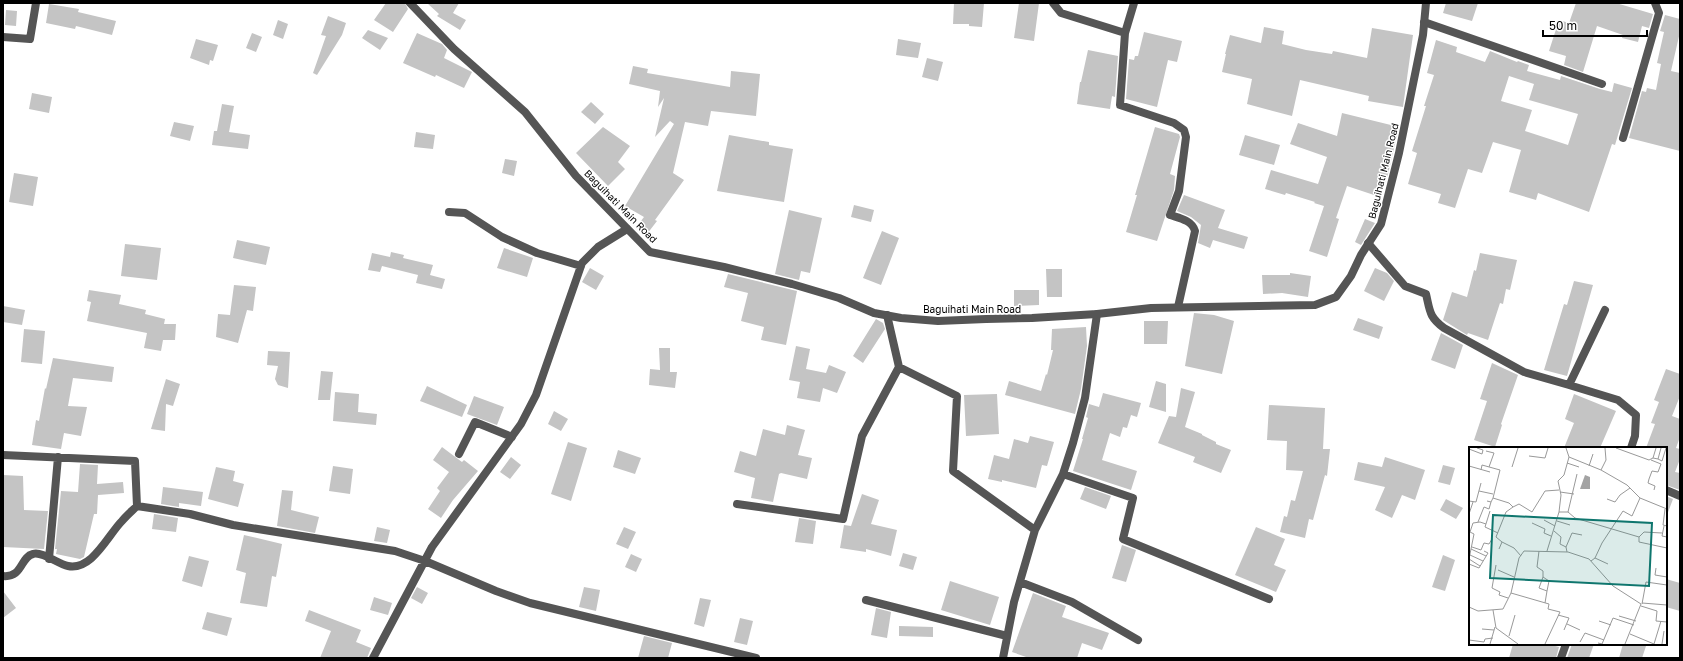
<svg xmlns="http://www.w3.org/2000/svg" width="1683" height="661" viewBox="0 0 1683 661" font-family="'Golos Text',sans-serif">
	<rect width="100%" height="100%" fill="#fff"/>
	<path fill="#c4c4c4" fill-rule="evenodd" d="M 386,3 L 405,3 L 408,9 L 393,32 L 374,20 Z
		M 427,3 L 459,3 L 453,13 L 466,20 L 460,30 L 437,16 L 439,14 Z
		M 954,3 L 984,3 L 982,27 L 969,26 L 969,24 L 953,24 Z
		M 1019,3 L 1039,3 L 1034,41 L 1014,38 Z
		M 1446,3 L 1478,3 L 1472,21 L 1443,13 Z
		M 1576,3 L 1616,3 L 1653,14 L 1649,28 L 1642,26 L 1638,42 L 1622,38 L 1623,35 L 1597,26 L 1583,72 L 1564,65 L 1566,56 L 1549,51 L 1559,20 L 1569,23 Z
		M 49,4 L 79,9 L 78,12 L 116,21 L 112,35 L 76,26 L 75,29 L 46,23 Z
		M 6,10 L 17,11 L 16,26 L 5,25 Z
		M 1665,15 L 1680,19 L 1680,32 L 1671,71 L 1680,73 L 1680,151 L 1629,138 L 1642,91 L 1646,92 L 1647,88 L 1656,90 L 1661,64 L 1657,63 L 1664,32 L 1660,31 Z
		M 328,16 L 346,23 L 342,35 L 317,75 L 313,73 L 326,36 L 321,35 Z
		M 278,20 L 288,24 L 283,39 L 273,35 Z
		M 1264,27 L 1284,31 L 1282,44 L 1306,50 L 1332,54 L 1333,51 L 1367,58 L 1372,28 L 1413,35 L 1403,107 L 1368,101 L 1369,96 L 1300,80 L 1292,116 L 1247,104 L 1252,79 L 1222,72 L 1226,54 L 1225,54 L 1230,35 L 1261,43 Z
		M 368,30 L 388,38 L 380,50 L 362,38 Z
		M 1144,32 L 1182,41 L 1177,62 L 1168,60 L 1157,107 L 1126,99 L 1129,59 L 1134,60 L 1135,56 L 1138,56 Z
		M 252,33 L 262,37 L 256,52 L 246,48 Z
		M 417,33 L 442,44 L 447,50 L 444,58 L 472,72 L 464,88 L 436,75 L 435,77 L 403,63 Z
		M 196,39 L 218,45 L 213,61 L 210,60 L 209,65 L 190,58 Z
		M 898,39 L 921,43 L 918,58 L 896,55 Z
		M 1436,40 L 1457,47 L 1456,52 L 1485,62 L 1490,51 L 1517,62 L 1518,61 L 1529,65 L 1527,71 L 1560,80 L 1561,76 L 1600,89 L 1612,92 L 1614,83 L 1632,88 L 1615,145 L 1612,144 L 1589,212 L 1538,193 L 1536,200 L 1509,192 L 1521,150 L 1493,142 L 1482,173 L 1468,169 L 1455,208 L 1438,203 L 1441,194 L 1408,184 L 1417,153 L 1412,151 L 1426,106 L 1424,106 L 1434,75 L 1427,73 ZM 1509,76 L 1534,84 L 1529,100 L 1578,114 L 1568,145 L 1525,131 L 1532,110 L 1501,101 Z
		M 1088,50 L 1118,56 L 1115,97 L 1112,96 L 1110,109 L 1077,104 L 1080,82 L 1081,82 Z
		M 927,58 L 943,62 L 938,81 L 922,77 Z
		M 633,66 L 648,69 L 647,73 L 730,87 L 731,71 L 760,74 L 756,116 L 711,111 L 708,126 L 685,122 L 673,173 L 684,180 L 655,220 L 657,221 L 647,234 L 637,226 L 644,217 L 625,206 L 674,124 L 670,121 L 655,137 L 664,98 L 658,107 L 660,91 L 629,84 Z
		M 32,93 L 52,97 L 49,113 L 29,109 Z
		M 591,102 L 604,114 L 595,124 L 581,112 Z
		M 222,104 L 234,106 L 229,132 L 250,135 L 248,149 L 212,145 L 214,131 L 217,131 Z
		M 1342,113 L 1399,127 L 1388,174 L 1380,197 L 1347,186 L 1336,218 L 1339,219 L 1327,257 L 1309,251 L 1324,206 L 1314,203 L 1315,202 L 1286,193 L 1285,195 L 1265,189 L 1271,170 L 1318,184 L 1327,157 L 1290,144 L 1298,123 L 1337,136 Z
		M 174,122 L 194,126 L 190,141 L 170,136 Z
		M 603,127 L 630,146 L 618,162 L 625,169 L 608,186 L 576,153 Z
		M 1155,127 L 1179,134 L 1180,137 L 1170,174 L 1175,176 L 1174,190 L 1157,241 L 1126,232 L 1137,195 L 1135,195 Z
		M 416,132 L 435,135 L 433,149 L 414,147 Z
		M 729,135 L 769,142 L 769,145 L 793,149 L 784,202 L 717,191 Z
		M 1245,135 L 1280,145 L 1274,165 L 1239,155 Z
		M 505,159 L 517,161 L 514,176 L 502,173 Z
		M 14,173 L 38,177 L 33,206 L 9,202 Z
		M 1184,195 L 1225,210 L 1218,228 L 1248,237 L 1244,249 L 1213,240 L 1210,248 L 1198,243 L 1201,225 L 1191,217 L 1177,211 Z
		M 854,205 L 874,210 L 871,222 L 851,217 Z
		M 789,210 L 822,218 L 810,273 L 801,271 L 799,280 L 775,274 Z
		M 1365,219 L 1375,223 L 1361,245 L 1355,242 Z
		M 882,231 L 899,238 L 881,285 L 863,278 Z
		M 237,240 L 270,247 L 266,265 L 233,258 Z
		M 125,244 L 161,248 L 157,280 L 121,276 Z
		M 504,248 L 533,258 L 527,277 L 497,268 Z
		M 391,252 L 404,255 L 403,258 L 433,265 L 430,275 L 445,279 L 442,289 L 416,283 L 418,275 L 382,266 L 380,272 L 368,270 L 372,253 L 390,257 Z
		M 1480,253 L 1517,260 L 1510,290 L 1506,289 L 1503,304 L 1500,303 L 1488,340 L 1468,333 L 1467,335 L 1443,320 L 1452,292 L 1467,297 L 1474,270 L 1476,271 Z
		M 590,268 L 604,276 L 596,290 L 582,282 Z
		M 1375,268 L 1387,273 L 1394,281 L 1384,301 L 1364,291 Z
		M 1046,269 L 1062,269 L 1062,297 L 1047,297 Z
		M 1290,273 L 1311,276 L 1308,297 L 1282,293 L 1263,294 L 1262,275 L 1290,275 Z
		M 728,274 L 797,291 L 786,345 L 761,340 L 764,327 L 741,321 L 748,293 L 724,287 Z
		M 1574,281 L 1593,285 L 1567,376 L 1544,370 L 1564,304 L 1567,305 Z
		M 234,285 L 256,287 L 253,311 L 247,310 L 238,343 L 216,337 L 218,314 L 230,315 Z
		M 89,290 L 121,295 L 119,304 L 146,310 L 145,314 L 165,319 L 164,324 L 176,324 L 175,340 L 163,340 L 161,351 L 144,348 L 147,333 L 87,321 L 91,302 L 87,301 Z
		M 1014,290 L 1039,290 L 1039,305 L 1014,306 Z
		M 3,306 L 25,310 L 22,325 L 3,322 Z
		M 1194,313 L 1214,315 L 1234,321 L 1222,374 L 1185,366 Z
		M 1358,318 L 1383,327 L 1379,339 L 1353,330 Z
		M 876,319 L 883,323 L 885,329 L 863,363 L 853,356 Z
		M 1144,321 L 1168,321 L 1167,344 L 1144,344 Z
		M 1086,327 L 1087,346 L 1081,389 L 1075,414 L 1005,395 L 1009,381 L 1041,391 L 1046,374 L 1047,375 L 1053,350 L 1051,350 L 1052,329 Z
		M 24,329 L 45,331 L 42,364 L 21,362 Z
		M 1441,333 L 1463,345 L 1455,369 L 1431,360 Z
		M 796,346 L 810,349 L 806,369 L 826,373 L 829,365 L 846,372 L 837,393 L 823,388 L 820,402 L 797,398 L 800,382 L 789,380 Z
		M 659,348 L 670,348 L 670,372 L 677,372 L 675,388 L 649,385 L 650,369 L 660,370 Z
		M 268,351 L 290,352 L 288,388 L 278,385 L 275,379 L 278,366 L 267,365 Z
		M 53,358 L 114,367 L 112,382 L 73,378 L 68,406 L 87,407 L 81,436 L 64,433 L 61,449 L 32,445 L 36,420 L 39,421 L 45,388 L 46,389 Z
		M 1492,363 L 1518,375 L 1501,424 L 1502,425 L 1495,447 L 1474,440 L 1487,401 L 1480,399 Z
		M 1666,369 L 1680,374 L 1680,396 L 1672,416 L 1680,419 L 1680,437 L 1676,448 L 1680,449 L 1680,459 L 1675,472 L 1680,473 L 1680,490 L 1666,485 L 1666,448 L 1646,448 L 1655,424 L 1651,423 L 1659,402 L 1654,400 Z
		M 321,371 L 333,372 L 330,400 L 318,400 Z
		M 166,379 L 180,384 L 173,406 L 166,404 L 165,431 L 151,429 Z
		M 1156,381 L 1166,384 L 1166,412 L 1149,407 Z
		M 427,386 L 467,405 L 462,417 L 420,401 Z
		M 1181,388 L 1195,392 L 1185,427 L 1202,434 L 1202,435 L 1216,442 L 1216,444 L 1231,450 L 1221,473 L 1193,462 L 1195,457 L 1158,443 L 1169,416 L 1176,417 Z
		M 335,392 L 359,394 L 358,412 L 377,414 L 376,425 L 333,421 Z
		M 1103,393 L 1141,403 L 1137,417 L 1131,415 L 1127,428 L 1123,427 L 1120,437 L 1110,433 L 1102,460 L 1137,471 L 1131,490 L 1073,471 L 1083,439 L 1082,439 L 1088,418 L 1086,417 L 1089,404 L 1099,407 Z
		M 997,394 L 999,434 L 966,436 L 964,395 Z
		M 1574,394 L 1616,411 L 1600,448 L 1564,448 L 1574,423 L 1565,419 Z
		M 474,396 L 504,407 L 497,425 L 467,414 Z
		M 1269,405 L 1325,408 L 1323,449 L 1330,449 L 1327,476 L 1325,475 L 1313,520 L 1309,519 L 1305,538 L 1280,532 L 1284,516 L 1287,517 L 1291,500 L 1295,501 L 1303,471 L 1286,470 L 1287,441 L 1267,440 Z
		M 554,411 L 568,419 L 561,431 L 548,424 Z
		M 787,425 L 805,430 L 798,455 L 812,458 L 807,479 L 781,473 L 779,474 L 773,502 L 751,498 L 755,478 L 734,472 L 740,451 L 756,456 L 763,429 L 785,435 Z
		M 1030,436 L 1054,442 L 1047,466 L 1042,465 L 1036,488 L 1002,480 L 1002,482 L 988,479 L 994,455 L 1009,459 L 1014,439 L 1028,443 Z
		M 568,442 L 587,448 L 571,501 L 551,494 Z
		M 442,447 L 462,462 L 464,460 L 478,471 L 453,500 L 441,518 L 428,509 L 440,491 L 437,488 L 449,472 L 433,460 Z
		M 618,450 L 641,458 L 635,474 L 613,467 Z
		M 511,457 L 521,465 L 510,479 L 500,472 Z
		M 1385,457 L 1425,470 L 1415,500 L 1402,495 L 1392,518 L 1375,510 L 1385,487 L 1354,480 L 1358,462 L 1382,467 Z
		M 80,464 L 98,465 L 97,484 L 123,482 L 124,493 L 98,495 L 97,514 L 94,514 L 84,557 L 80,559 L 56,554 L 57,549 L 55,549 L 61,491 L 78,492 Z
		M 1443,465 L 1455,468 L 1450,485 L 1438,482 Z
		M 333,466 L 353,469 L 350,494 L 329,491 Z
		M 216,467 L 235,471 L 233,481 L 244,484 L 238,507 L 208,499 Z
		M 3,475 L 23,476 L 24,510 L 48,511 L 44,549 L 3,547 Z
		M 163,487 L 203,492 L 201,506 L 179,503 L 179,507 L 161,504 Z
		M 1085,487 L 1111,496 L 1106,509 L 1080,499 Z
		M 282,490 L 293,491 L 291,510 L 319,517 L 315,533 L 277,526 Z
		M 862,494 L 879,500 L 871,524 L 897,530 L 891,556 L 866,549 L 866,552 L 840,548 L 844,525 L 851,526 Z
		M 1666,496 L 1673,499 L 1667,515 L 1666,515 Z
		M 1446,499 L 1463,508 L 1456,519 L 1440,510 Z
		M 154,514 L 178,518 L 176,532 L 152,529 Z
		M 799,518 L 816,521 L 813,544 L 795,542 Z
		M 377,527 L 390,530 L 387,543 L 374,541 Z
		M 624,527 L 636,532 L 628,549 L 616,544 Z
		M 1256,527 L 1285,539 L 1274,565 L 1286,570 L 1276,592 L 1235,575 Z
		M 244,535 L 282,544 L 276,577 L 272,576 L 267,607 L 240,603 L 246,573 L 236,570 Z
		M 1122,545 L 1136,550 L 1126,582 L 1112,578 Z
		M 903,553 L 917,557 L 913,570 L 899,566 Z
		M 631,554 L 642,559 L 636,572 L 625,567 Z
		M 1443,555 L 1455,560 L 1445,591 L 1432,587 Z
		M 189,556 L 209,561 L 202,587 L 182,581 Z
		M 1666,579 L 1680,583 L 1680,611 L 1666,607 Z
		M 950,581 L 999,597 L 990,625 L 941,610 Z
		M 417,587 L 428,593 L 422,604 L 411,598 Z
		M 584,587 L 600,590 L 596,611 L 579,607 Z
		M 3,591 L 16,608 L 3,618 Z
		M 1033,593 L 1066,606 L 1062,617 L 1109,633 L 1102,650 L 1082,643 L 1077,658 L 1029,658 L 1012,652 Z
		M 374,597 L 392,603 L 388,615 L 370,610 Z
		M 700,598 L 711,600 L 704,627 L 694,624 Z
		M 876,608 L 891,612 L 887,638 L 871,635 Z
		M 309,610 L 361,630 L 356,642 L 371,648 L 367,658 L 320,658 L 331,631 L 305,621 Z
		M 207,612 L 232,618 L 227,636 L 202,629 Z
		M 740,618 L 753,621 L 747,645 L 734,642 Z
		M 899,626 L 933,627 L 933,637 L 899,636 Z
		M 644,636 L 672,643 L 668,658 L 638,658 Z
		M 1513,644 L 1548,644 L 1559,647 L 1556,658 L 1509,658 Z
		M 1572,644 L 1594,644 L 1589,658 L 1567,658 Z
		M 1623,644 L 1638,644 L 1646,646 L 1642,658 L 1619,658 Z"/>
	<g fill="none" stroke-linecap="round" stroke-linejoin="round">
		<path stroke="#555" stroke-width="8" d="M 1053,3 L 1061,13 L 1125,33 L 1134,3
			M 1424,22 L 1602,84
			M 1125,33 L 1120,105 L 1174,123 L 1184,130 L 1186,137 L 1179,191 L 1170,215 C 1179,218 1192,220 1195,231 L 1178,307
			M 3,37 L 30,39 L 36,3
			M 1623,138 L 1659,13 L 1655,3
			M 449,212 L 465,213 L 502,237 L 537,253 L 581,266
			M 1368,243 L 1405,286 L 1426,294 C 1430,311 1429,317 1444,328 L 1524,372 L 1569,385
			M 1605,310 L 1569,385 L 1618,400 L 1636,415 L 1635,436 L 1631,448
			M 899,367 L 957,396 L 953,471 L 1035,530
			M 459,454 L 475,422 L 512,437
			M 3,455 L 135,461 L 137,506 C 132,511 127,515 122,521 C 108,535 92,571 68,566 C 58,564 42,551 33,554 C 20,557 23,578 3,576
			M 1063,474 L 1133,498 L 1123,539 L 1269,599
			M 1666,490 L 1680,496
			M 737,504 L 843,519 L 862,436 L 899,367 L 887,315
			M 137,506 L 190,514 L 233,525 L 395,551 L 425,561 L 496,591 L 530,603 L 756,658
			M 49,559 L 58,457
			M 1020,582 L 1072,602 L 1138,640
			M 866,600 L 1007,636
			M 373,658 L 432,547 L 521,424 L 536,395 L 582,263 L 598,247 L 627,229
			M 1003,658 L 1014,602 L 1035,530 L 1063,474 L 1073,443 L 1085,398 L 1097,314
			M 1561,658 L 1566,644"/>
		<path stroke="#555" stroke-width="8" d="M 410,3 L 454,49 L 525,112 L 576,176 L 650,252 L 724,267 L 792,284 L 839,298 L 874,313 L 901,318 L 938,321 L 986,319 L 1032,318 L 1097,314 L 1151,308 L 1315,305 L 1336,297 L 1351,276 L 1361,255 L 1381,224 L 1399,153 L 1423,35 L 1426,3"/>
	</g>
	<g text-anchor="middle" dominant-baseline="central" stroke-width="3" stroke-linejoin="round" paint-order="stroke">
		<g font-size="10" fill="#000" stroke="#fff">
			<text transform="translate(1383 171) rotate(-76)">Baguihati Main Road</text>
			<text transform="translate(621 206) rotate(45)">Baguihati Main Road</text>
			<text x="972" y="309">Baguihati Main Road</text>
		</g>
	</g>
	<g transform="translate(1469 447)">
		<rect width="198" height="198" fill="#fff"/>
		<path d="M 116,28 L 121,30 L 121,42 L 111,42 Z" fill="#a3a3a3"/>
		<path fill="none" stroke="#999" stroke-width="1" d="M 97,1 L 100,10 L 132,23 L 137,13 L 136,1M 147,1 L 180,13 L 184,11M 187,1 L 184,11 L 189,12 L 192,1M 0,2 L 13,7 L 14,3 L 8,1M 17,4 L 25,6 L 20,20M 60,9 L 76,11 L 79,1M 189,12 L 193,14 L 197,1M 182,13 L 192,17 L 189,25 L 183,24 L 180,32 L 179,36 L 186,39 L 185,43M 98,16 L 110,20M 0,19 L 21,25M 120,19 L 124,7M 43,20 L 49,1M 12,23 L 13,18 L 31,23 L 24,51M 132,23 L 158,38 L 171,51 L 198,62M 10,44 L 24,47M 91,45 L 105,47M 138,52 L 146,55 L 151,48 L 161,41M 0,54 L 7,55 L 12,36M 18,54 L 22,55 L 24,51 L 40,56 L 44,60 L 50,57 L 63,65 L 76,44 L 90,43M 196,62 L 194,78 L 198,79M 21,64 L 16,80 L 29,86M 90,65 L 99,65 L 106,71 L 170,90M 99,65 L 108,27M 0,67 L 4,55M 75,73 L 86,79M 88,74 L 101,78M 9,75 L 15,60 L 20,62 L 22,55M 63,76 L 76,82 L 75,86 L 82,89M 195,79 L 193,89 L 198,90M 85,84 L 92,90 L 91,97 L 97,100M 170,90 L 170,95 L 198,101M 170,90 L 175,85 L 193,86M 33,95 L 45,101 L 52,109M 3,100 L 12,103 L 15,96 L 20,97 L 23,92M 2,102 L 17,109M 30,102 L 33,95 L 27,90 L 37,65 L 44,60M 70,104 L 68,120 L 74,124 L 74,130M 78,104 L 90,65 L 92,48 L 89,34 L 95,28 L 100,10M 98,105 L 97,100 L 103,86 L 113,88M 1,108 L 14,114M 126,111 L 139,117M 0,112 L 5,87 L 1,85 L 4,76 L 11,75 L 17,77M 0,112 L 11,119M 122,114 L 126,111 L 133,96 L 154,64 L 163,69 L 171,51M 0,117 L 10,121 L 19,106 L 15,104M 27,118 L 23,141 L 31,145 L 30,148 L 39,151M 187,121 L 186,128 L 198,130M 29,123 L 45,130M 42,146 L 80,157 L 79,162 L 91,165 L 76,197M 76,156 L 78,144 L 80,134 L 74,130 L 70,141 L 78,144M 173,156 L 198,158M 173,157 L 177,135 L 198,138M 172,159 L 188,164 L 187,174 L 198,175M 0,160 L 9,164 L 34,162 L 42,146 L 50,111 L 55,104 L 99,105 L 120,112 L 144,139 L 172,157 L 156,197M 24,163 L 27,181 L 49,197M 89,168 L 100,171 L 95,183M 150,169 L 167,174M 130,174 L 142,178M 98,177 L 111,183M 13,182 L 25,183M 161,187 L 185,197M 40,189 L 46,168M 0,193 L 15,195 L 16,192 L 24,191M 111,195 L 116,186 L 135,193M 129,196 L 133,197 L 144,171 L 165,178M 21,197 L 26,180M 185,197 L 192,174M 193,197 L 195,184"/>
		<path fill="#0f766e" fill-opacity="0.15" stroke="#0f766e" stroke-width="2" d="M 24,68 L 183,76 L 180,139 L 21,131 Z"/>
		<rect width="198" height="198" fill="none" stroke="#000" stroke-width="2"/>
	</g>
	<rect width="1683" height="661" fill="none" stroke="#000000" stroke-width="8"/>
	<path d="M1543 30v6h104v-6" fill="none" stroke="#000000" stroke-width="2"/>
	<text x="1549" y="30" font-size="12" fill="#000000" stroke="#ffffff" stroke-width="3" paint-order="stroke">50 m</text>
</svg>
